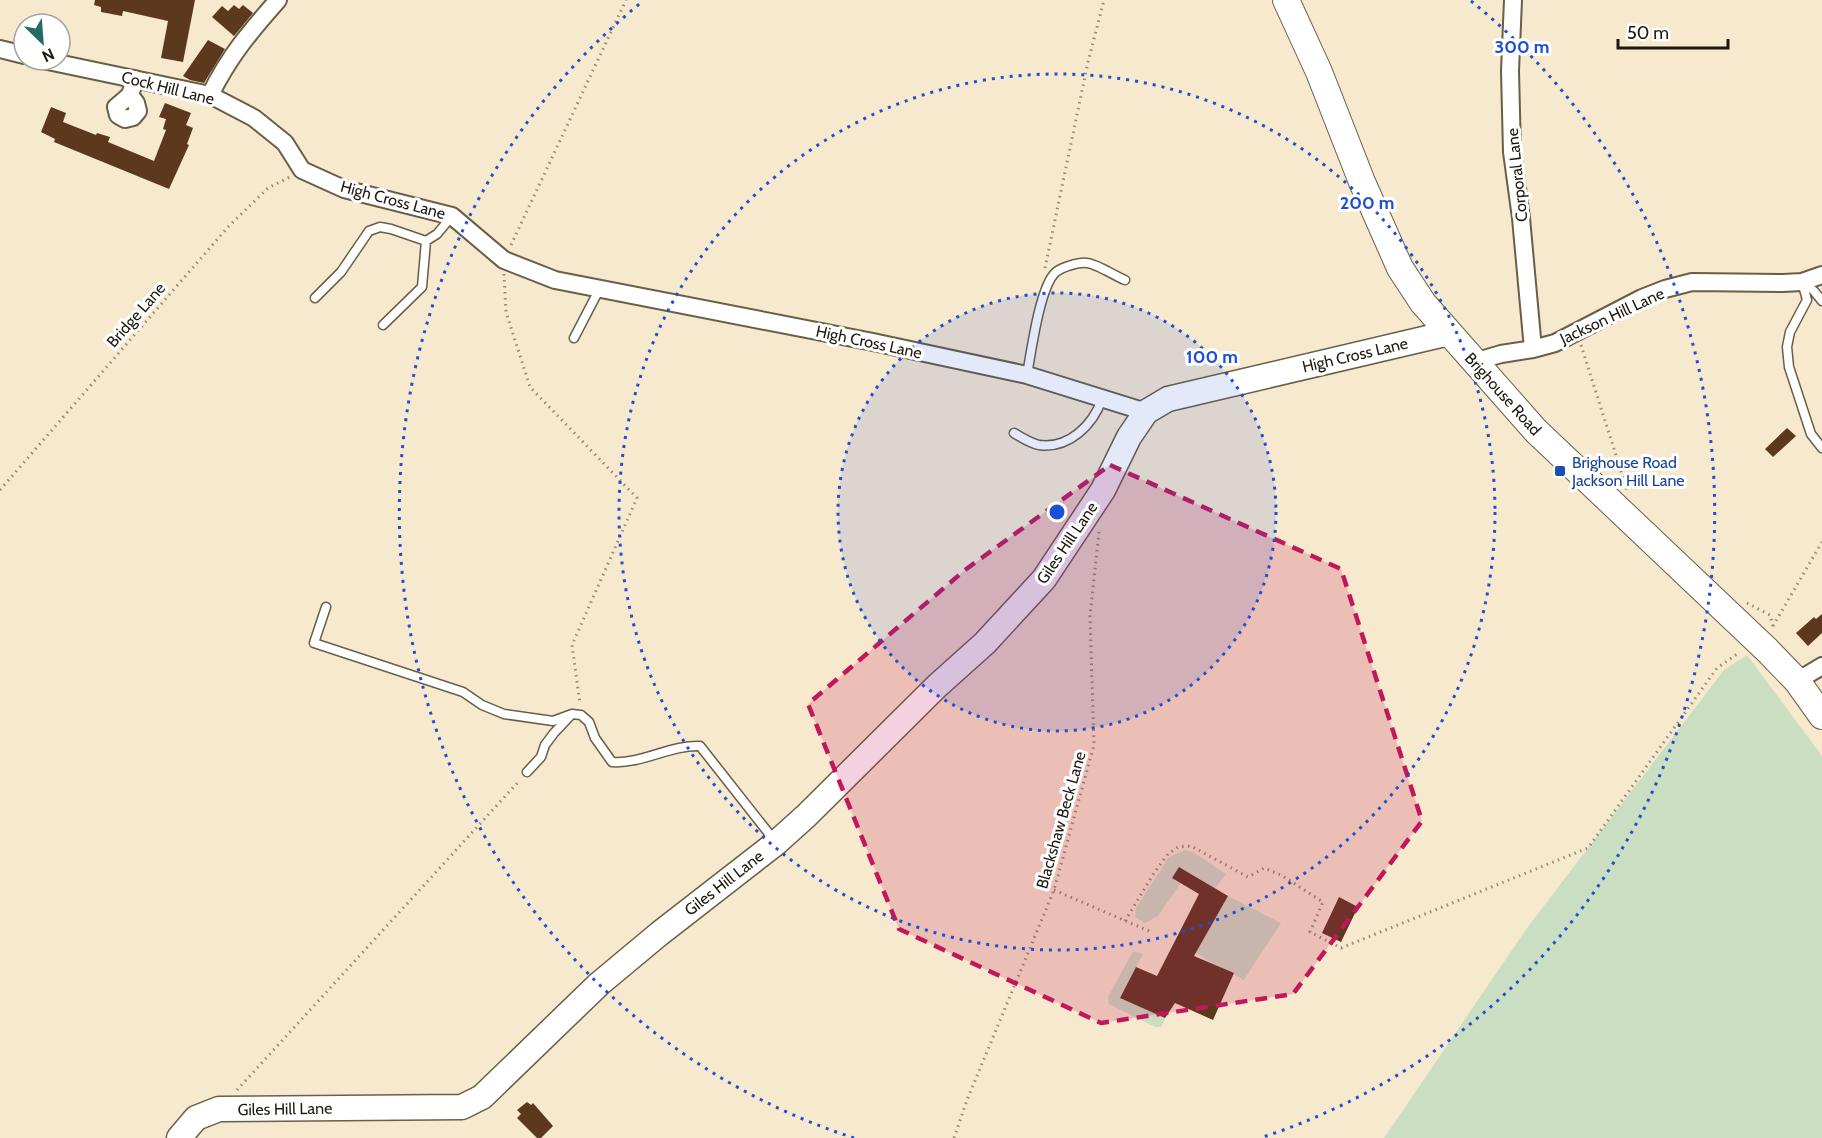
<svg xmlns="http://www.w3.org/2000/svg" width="1822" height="1138" viewBox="0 0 1822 1138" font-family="Cabin,sans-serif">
	<rect width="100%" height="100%" fill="#f6e9ce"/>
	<path fill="#cadec1" d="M 1747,655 L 1822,756 L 1822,1138 L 1384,1138 L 1527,928 L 1724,670 Z
		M 1185,850 L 1193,852 L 1226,874 L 1215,888 L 1179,867 L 1172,878 L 1181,883 L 1158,916 L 1145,923 L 1135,917 L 1136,908 L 1169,857 Z
		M 1228,896 L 1281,923 L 1244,980 L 1210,962 L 1196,953 Z
		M 1133,951 L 1143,954 L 1120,998 L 1165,1018 L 1161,1027 L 1155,1027 L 1109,1004 L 1108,997 Z"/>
	<path fill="#5b381e" d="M 95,0 L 195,0 L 183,62 L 161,58 L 168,21 L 123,11 L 122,16 L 101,12 L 101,7 L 94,5 Z
		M 234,5 L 239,9 L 243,5 L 253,13 L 234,36 L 212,17 L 222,6 L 228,11 Z
		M 208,40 L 225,49 L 204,83 L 190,80 L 183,76 Z
		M 165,103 L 191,113 L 186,125 L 193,128 L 187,144 L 189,145 L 169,189 L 54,142 L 55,139 L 41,132 L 51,107 L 66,113 L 63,122 L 96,135 L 97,133 L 110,137 L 108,142 L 154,161 L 166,130 L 163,129 L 166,119 L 159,117 Z
		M 1787,428 L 1796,436 L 1773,457 L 1765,449 Z
		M 1822,614 L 1822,633 L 1808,646 L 1796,633 L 1814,617 L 1816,619 Z
		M 1179,867 L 1228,896 L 1194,956 L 1234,973 L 1213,1020 L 1175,1003 L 1165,1018 L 1120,998 L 1136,967 L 1157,976 L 1199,894 L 1172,878 Z
		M 1339,897 L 1358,907 L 1341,942 L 1322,933 Z
		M 527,1102 L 531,1105 L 533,1103 L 553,1126 L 541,1138 L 537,1138 L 517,1118 L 521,1114 L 517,1110 Z"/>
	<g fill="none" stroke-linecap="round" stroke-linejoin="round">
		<g stroke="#695e47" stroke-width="11">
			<path id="lane" d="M 1802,282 L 1807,300 L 1790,332 L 1787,347 L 1789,367 L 1811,434 L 1822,448
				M 1803,282 L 1814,291 L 1822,301
				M 315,298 L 341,272 L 369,231 L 380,227 L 391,229 L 426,241 L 437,234 L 452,216
				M 383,325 L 422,287 L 426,241
				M 574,338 L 600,288
				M 1027,375 C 1031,353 1040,285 1056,272 C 1062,267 1079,262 1087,263 C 1097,264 1115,276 1125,280
				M 1014,433 C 1022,438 1030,443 1039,445 C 1069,449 1093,425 1102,399
				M 326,607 L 314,643 L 463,692 L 482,705 L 504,714 L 553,721 L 572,714 L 581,715 L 589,722 L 595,738 L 612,762 C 642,764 670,745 700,746 L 774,840
				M 527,772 L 541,757 L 545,745 L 554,733 L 570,716"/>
		</g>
		<g stroke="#695e47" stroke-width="20">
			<path id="street" d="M 1513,0 L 1510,71 L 1512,152 L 1521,218 L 1533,349
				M 0,49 L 24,55
				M 43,60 L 210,95 L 254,118 L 285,143 L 302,170 L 344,189 L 452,216 L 504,260 L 555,280 L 873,342 L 1027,375 L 1146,412
				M 130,95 L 116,107 L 118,115 L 125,119 L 133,117 L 138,111 L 136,103 L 130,95 L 135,79
				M 210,95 C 230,55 249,33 278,0
				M 1474,362 L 1501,354 L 1533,349 L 1555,343 L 1642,298 L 1665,289 L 1692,282 L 1783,283 L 1802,282 L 1822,275
				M 1797,681 L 1822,666"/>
		</g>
		<g stroke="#695e47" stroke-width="27">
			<path id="secondary" d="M 179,1138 L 196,1118 L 219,1109 L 462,1107 L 482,1097 L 599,984 L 659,934 L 776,843 L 806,816 L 937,686 L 985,643 L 1044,579 L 1103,490 L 1129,437 L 1146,412 L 1168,399 L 1449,333"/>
		</g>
		<g stroke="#695e47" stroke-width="28">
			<path id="primary" d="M 1286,0 L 1319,72 L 1362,182 L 1400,268 L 1423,303 L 1536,431 L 1767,650 L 1797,681 L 1822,716"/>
		</g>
		<path stroke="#948b78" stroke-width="3" stroke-dasharray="1.5 4.5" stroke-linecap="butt" d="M 511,245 L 626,0
			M 1045,268 L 1088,62 L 1104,0
			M 504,274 L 506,312 L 530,387 L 637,498 L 572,645 L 580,704
			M 1581,345 L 1627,490
			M 0,490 L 228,227 L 268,188 L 290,177
			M 1747,603 L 1770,615 L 1773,626
			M 1773,626 L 1822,542
			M 1054,890 L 1149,931
			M 1125,921 L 1154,873 L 1168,854 L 1178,847 L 1191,846 L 1248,877 L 1264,868 L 1281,875 L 1323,902 L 1310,932 L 1341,948 L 1588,848 L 1717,668 L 1740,652
			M 237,1090 L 520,780
			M 954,1138 L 967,1100 L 1054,890 L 1094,745 L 1090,616 L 1099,532"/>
		<use href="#lane" stroke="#fff" stroke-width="8"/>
		<use href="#street" stroke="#fff" stroke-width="16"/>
		<use href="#secondary" stroke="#fff" stroke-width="24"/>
		<use href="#primary" stroke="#fff" stroke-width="26"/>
	</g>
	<path fill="#c2185b" fill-opacity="0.2" stroke="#c2185b" stroke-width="4.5" stroke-dasharray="12 8" stroke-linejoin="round" d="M 1110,465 L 1341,569 L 1422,821 L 1293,994 L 1101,1023 L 899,929 L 808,704 L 965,570 Z"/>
	<circle cx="1057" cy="512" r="219" fill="#1d4ed8" fill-opacity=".12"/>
	<g fill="none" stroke="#1d4ed8" stroke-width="3" stroke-dasharray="3 6">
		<circle cx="1057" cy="512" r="219"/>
		<circle cx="1057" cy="512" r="438"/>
		<path d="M854 1138A658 658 0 0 1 643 1M1471 1A658 658 0 0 1 1260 1138"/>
	</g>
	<rect fill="#1a4fb4" stroke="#fff" stroke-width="2" x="1554" y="465" width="12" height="12" rx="3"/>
	<g text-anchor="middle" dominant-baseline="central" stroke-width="6" stroke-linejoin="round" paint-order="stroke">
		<g font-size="16" fill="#1e1910" stroke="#fff">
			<text transform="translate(168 88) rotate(14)">Cock Hill Lane</text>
			<text transform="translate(1517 175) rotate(-96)">Corporal Lane</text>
			<text transform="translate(393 200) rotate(15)">High Cross Lane</text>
			<text transform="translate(136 315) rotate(-49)">Bridge Lane</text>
			<text transform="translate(1612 316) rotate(-25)">Jackson Hill Lane</text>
			<text transform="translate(869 342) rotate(12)">High Cross Lane</text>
			<text transform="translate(1355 355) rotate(-13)">High Cross Lane</text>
			<text transform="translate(1503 394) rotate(48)">Brighouse Road</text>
			<text transform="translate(1067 543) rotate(-56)">Giles Hill Lane</text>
			<text transform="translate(1061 820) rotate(-74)">Blackshaw Beck Lane</text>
			<text transform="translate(724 883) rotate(-38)">Giles Hill Lane</text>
			<text transform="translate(285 1109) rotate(-1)">Giles Hill Lane</text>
		</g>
		<g font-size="16" fill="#164399" stroke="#fff" text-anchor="start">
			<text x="1572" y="462">Brighouse Road<tspan x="1572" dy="18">Jackson Hill Lane</tspan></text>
		</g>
	</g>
	<circle cx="1057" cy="512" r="9" fill="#1d4ed8" stroke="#fff" stroke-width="3"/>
	<g font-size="18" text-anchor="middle" font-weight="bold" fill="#1d4ed8" stroke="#fff" stroke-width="6" stroke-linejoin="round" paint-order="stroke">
		<text x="1522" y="53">300 m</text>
		<text x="1367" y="209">200 m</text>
		<text x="1212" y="363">100 m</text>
	</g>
	<g transform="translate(42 42) rotate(155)"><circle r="28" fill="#ffffff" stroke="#a5a39f" stroke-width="1.5"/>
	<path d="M0-4.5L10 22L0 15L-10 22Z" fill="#236c64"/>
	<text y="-9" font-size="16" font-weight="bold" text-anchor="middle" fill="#1e1910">N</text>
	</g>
	<path d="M1618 39v9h110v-9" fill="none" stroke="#1e1910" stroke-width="3"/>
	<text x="1627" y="39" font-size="18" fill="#1e1910" stroke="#ffffff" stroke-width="4.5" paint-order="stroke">50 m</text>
</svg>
